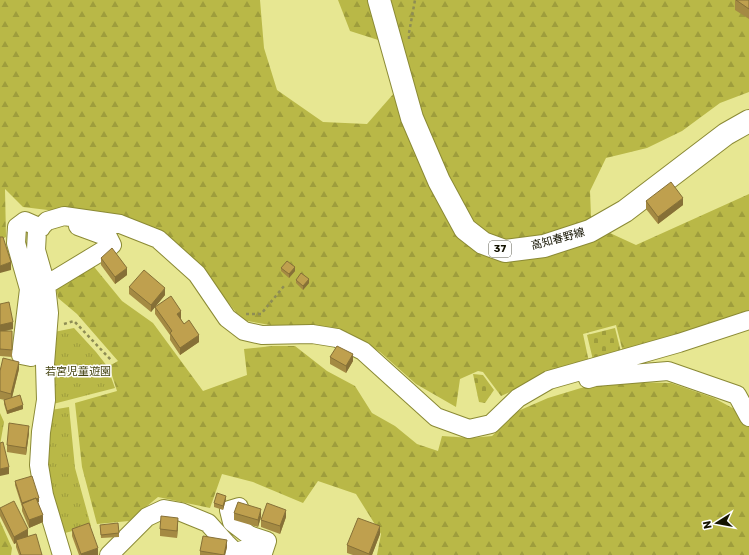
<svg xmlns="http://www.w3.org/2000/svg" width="749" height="555" viewBox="0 0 749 555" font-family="Rubik,'Noto Sans JP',sans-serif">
	<defs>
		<pattern id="forest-firs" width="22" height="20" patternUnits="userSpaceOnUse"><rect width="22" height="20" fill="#b9b847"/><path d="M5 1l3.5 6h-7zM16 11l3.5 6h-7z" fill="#9e9d3c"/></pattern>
		<pattern id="cemetery-stones" width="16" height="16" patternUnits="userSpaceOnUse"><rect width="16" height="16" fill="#b9b847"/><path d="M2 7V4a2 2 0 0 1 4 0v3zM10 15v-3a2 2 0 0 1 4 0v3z" fill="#9e9d3c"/></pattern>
		<pattern id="park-tufts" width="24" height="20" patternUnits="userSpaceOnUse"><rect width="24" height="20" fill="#b9b847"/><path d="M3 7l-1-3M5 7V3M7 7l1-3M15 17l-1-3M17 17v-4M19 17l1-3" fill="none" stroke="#9e9d3c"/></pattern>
	</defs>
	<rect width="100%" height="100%" fill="#e7e792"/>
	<path fill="url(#forest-firs)" d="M 0,0 L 260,0 L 264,48 L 277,90 L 323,122 L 367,124 L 395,92 L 397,46 L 350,31 L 338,0 L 749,0 L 749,92 L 720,103 L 682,131 L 647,148 L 606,158 L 590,191 L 591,216 L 599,228 L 636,245 L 749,194 L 749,310 L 699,331 L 624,356 L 616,325 L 583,334 L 589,362 L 548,375 L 501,396 L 483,372 L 478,371 L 460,379 L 456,407 L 416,384 L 380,352 L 347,332 L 270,325 L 242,320 L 199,265 L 121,219 L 23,207 L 5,189 L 6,237 L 0,240 Z
		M 91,263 L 122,301 L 153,323 L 203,391 L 247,375 L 244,349 L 273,346 L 295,346 L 327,371 L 355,386 L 372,413 L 395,426 L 417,444 L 438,451 L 442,436 L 471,438 L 492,436 L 518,411 L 548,398 L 581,388 L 633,382 L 671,383 L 714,398 L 749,417 L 749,555 L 377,555 L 381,534 L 356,494 L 318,481 L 303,503 L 253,482 L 222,474 L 210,508 L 158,497 L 129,521 L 97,524 L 82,467 L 75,403 L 117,391 L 109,366 L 118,361 L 77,314 L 58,298 L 56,288 Z
		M 0,413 L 4,422 L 0,445 Z
		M 0,521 L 12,548 L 11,555 L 0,555 Z"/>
	<path fill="url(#cemetery-stones)" d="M 615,328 L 622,356 L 594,364 L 587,335 Z
		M 473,374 L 483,375 L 494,390 L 485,403 L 479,402 Z"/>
	<path fill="url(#park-tufts)" d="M 74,328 L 96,352 L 107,366 L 115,388 L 53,404 L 54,332 Z
		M 69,407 L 75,468 L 91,526 L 65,533 L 54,505 L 48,464 L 51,410 Z"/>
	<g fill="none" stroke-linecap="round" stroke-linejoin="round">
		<g stroke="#8b8a35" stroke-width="20">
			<path id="minor" d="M 46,285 L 112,245 L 108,237 L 78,226
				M 41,300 L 38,304 L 31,357 L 21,355 L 29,289 L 16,243 L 17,227 L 25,221 L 41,228
				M 588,379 L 595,377 L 668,371 L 737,395 L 749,417
				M 235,552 L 245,549 L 263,553 L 267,541 L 249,535 L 232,522 L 229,510 L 239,507
				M 62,555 L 44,495 L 39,465 L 41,432 L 46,400 L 45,364 L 49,313 L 46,285 L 36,250 L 37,231 L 47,221 L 64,216 L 120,224 L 158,239 L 197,274 L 227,318 L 244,331 L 262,335 L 312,334 L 337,338 L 363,351 L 436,417 L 469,429 L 491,424 L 518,398 L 549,380 L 679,343 L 749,320
				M 109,555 L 147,517 L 164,509 L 181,512 L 208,523 L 226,543 L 238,555"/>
		</g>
		<g stroke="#8b8a35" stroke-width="24">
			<path id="major" d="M 379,0 L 412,118 L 439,181 L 465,229 L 483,243 L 505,251 L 544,246 L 590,231 L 625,211 L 726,134 L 749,121"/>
		</g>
		<path stroke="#8e8d54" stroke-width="2.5" stroke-dasharray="3 3" stroke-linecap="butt" d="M 409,39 L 409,33 L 415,0
			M 246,314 L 261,314 L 284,286
			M 64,324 L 74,321 L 111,360"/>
		<use href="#minor" stroke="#fff" stroke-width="18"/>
		<use href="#major" stroke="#fff" stroke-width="22"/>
	</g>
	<path fill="#a48a43" d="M 735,0 L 749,0 L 749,19 L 735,10 Z
		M 646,201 L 683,205 L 658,224 L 646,209 Z
		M 101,258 L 127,275 L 115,284 L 101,265 Z
		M 281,268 L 295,271 L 289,278 L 281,271 Z
		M 296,280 L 309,283 L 303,290 L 296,283 Z
		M 129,287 L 165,295 L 151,312 L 129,294 Z
		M 0,304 L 13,329 L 5,331 L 12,331 L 12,357 L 0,356 Z
		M 155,307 L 181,319 L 184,324 L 199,342 L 180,355 L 170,340 L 170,335 L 155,314 Z
		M 330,357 L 353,361 L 346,373 L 330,364 Z
		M 19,369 L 12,398 L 23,409 L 7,414 L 4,404 L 4,400 L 5,400 L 0,399 L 0,371 Z
		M 29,433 L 26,455 L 7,452 L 7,445 Z
		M 15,481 L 39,502 L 38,502 L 43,522 L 29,528 L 22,511 L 22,507 L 15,485 Z
		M 226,499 L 223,510 L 214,507 L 214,503 Z
		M 0,508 L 28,536 L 42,555 L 19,555 L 16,547 L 16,543 L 14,544 L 0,516 Z
		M 234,513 L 261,517 L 258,527 L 234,520 Z
		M 286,517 L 280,534 L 261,527 L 261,520 Z
		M 100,525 L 119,533 L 119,537 L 101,538 Z
		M 178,525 L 177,538 L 160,536 L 160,529 Z
		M 72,529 L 98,555 L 79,555 L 72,536 Z
		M 380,534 L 372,555 L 353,555 L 347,553 L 347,545 Z
		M 227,547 L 225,555 L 200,555 L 200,551 Z"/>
	<path fill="#867037" d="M 683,198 L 683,205 L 658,224 L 658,217 Z
		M 11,262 L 11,270 L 0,273 L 0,266 Z
		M 295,267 L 295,271 L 289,278 L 289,274 Z
		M 127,268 L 127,275 L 115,284 L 115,277 Z
		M 309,279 L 309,283 L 303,290 L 303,286 Z
		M 165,288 L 165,295 L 151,312 L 151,305 Z
		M 181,311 L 181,319 L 177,321 L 177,314 Z
		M 13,322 L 13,329 L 0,332 L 0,325 Z
		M 199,335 L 199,342 L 180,355 L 180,348 Z
		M 353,354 L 353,361 L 346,373 L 346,366 Z
		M 19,362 L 19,369 L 11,401 L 11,394 Z
		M 23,405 L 23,409 L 7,414 L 7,411 Z
		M 29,426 L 29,433 L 26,455 L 26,448 Z
		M 9,467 L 9,474 L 0,476 L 0,469 Z
		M 226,496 L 226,499 L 223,510 L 223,506 Z
		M 39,498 L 39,502 L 23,507 L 22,504 L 22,507 L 22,503 Z
		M 261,509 L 261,517 L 258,527 L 258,520 Z
		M 286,510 L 286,517 L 280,534 L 280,526 Z
		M 43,515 L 43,522 L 29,528 L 29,520 Z
		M 178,518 L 178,525 L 177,538 L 177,531 Z
		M 380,526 L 380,534 L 372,555 L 369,555 Z
		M 28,529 L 28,537 L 16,540 L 16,543 L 14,544 L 14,537 Z
		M 227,540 L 227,547 L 225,555 L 224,555 Z
		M 98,548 L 98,555 L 81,555 L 81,554 Z"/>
	<path fill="#bfa04e" stroke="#867037" d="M 736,0 L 749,0 L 749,9 Z
		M 671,182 L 683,198 L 658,217 L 646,201 Z
		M 0,237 L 3,237 L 11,262 L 0,266 Z
		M 112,248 L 127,268 L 115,277 L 101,258 Z
		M 287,261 L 295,267 L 289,274 L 281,268 Z
		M 144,270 L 165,288 L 151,305 L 129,287 Z
		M 301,273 L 309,279 L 303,286 L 296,280 Z
		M 171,296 L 181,311 L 177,314 L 184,324 L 189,320 L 199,335 L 180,348 L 170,333 L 172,331 L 155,307 Z
		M 9,302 L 13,322 L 0,325 L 0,304 Z
		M 0,331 L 12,331 L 12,350 L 0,349 Z
		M 337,346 L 353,354 L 346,366 L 330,357 Z
		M 3,358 L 19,362 L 11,394 L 0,391 L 0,371 Z
		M 20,395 L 23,405 L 7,411 L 4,400 Z
		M 9,423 L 29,426 L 26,448 L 7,445 Z
		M 3,442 L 9,467 L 0,469 L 0,443 Z
		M 32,476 L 39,498 L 36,499 L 36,498 L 22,503 L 15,481 Z
		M 217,493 L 226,496 L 223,506 L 214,503 Z
		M 36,498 L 43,515 L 29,520 L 22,504 Z
		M 14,501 L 28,529 L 14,537 L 0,508 Z
		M 238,502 L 261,509 L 258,520 L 234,513 Z
		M 267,503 L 286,510 L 280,526 L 261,520 Z
		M 161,516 L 178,518 L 177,531 L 160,529 Z
		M 358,518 L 380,526 L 369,554 L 347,545 Z
		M 89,523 L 98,548 L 81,554 L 72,529 Z
		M 118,523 L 119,533 L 101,535 L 100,525 Z
		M 36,534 L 42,555 L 21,555 L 16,540 Z
		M 203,536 L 227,540 L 224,555 L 200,551 Z"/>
	<g text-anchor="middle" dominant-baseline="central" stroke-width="3" stroke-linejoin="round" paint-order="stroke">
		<rect fill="#fff" stroke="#5a5a4c" stroke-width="1" x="489" y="241" width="22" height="16" rx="3"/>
		<g font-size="10" font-weight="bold" fill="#141300">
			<text x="500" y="249">37</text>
		</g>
		<g font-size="11" fill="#141300" stroke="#fff">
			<text transform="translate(558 239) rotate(-15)">高知春野線</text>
		</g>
		<g font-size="11" fill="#454412" stroke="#fff">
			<text x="78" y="371">若宮児童遊園</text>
		</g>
	</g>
	<g transform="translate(717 523) rotate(259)" stroke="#ffffff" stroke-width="3" paint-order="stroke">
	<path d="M0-3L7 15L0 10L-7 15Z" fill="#141300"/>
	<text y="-6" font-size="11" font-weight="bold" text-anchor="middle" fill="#141300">N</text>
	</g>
</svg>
